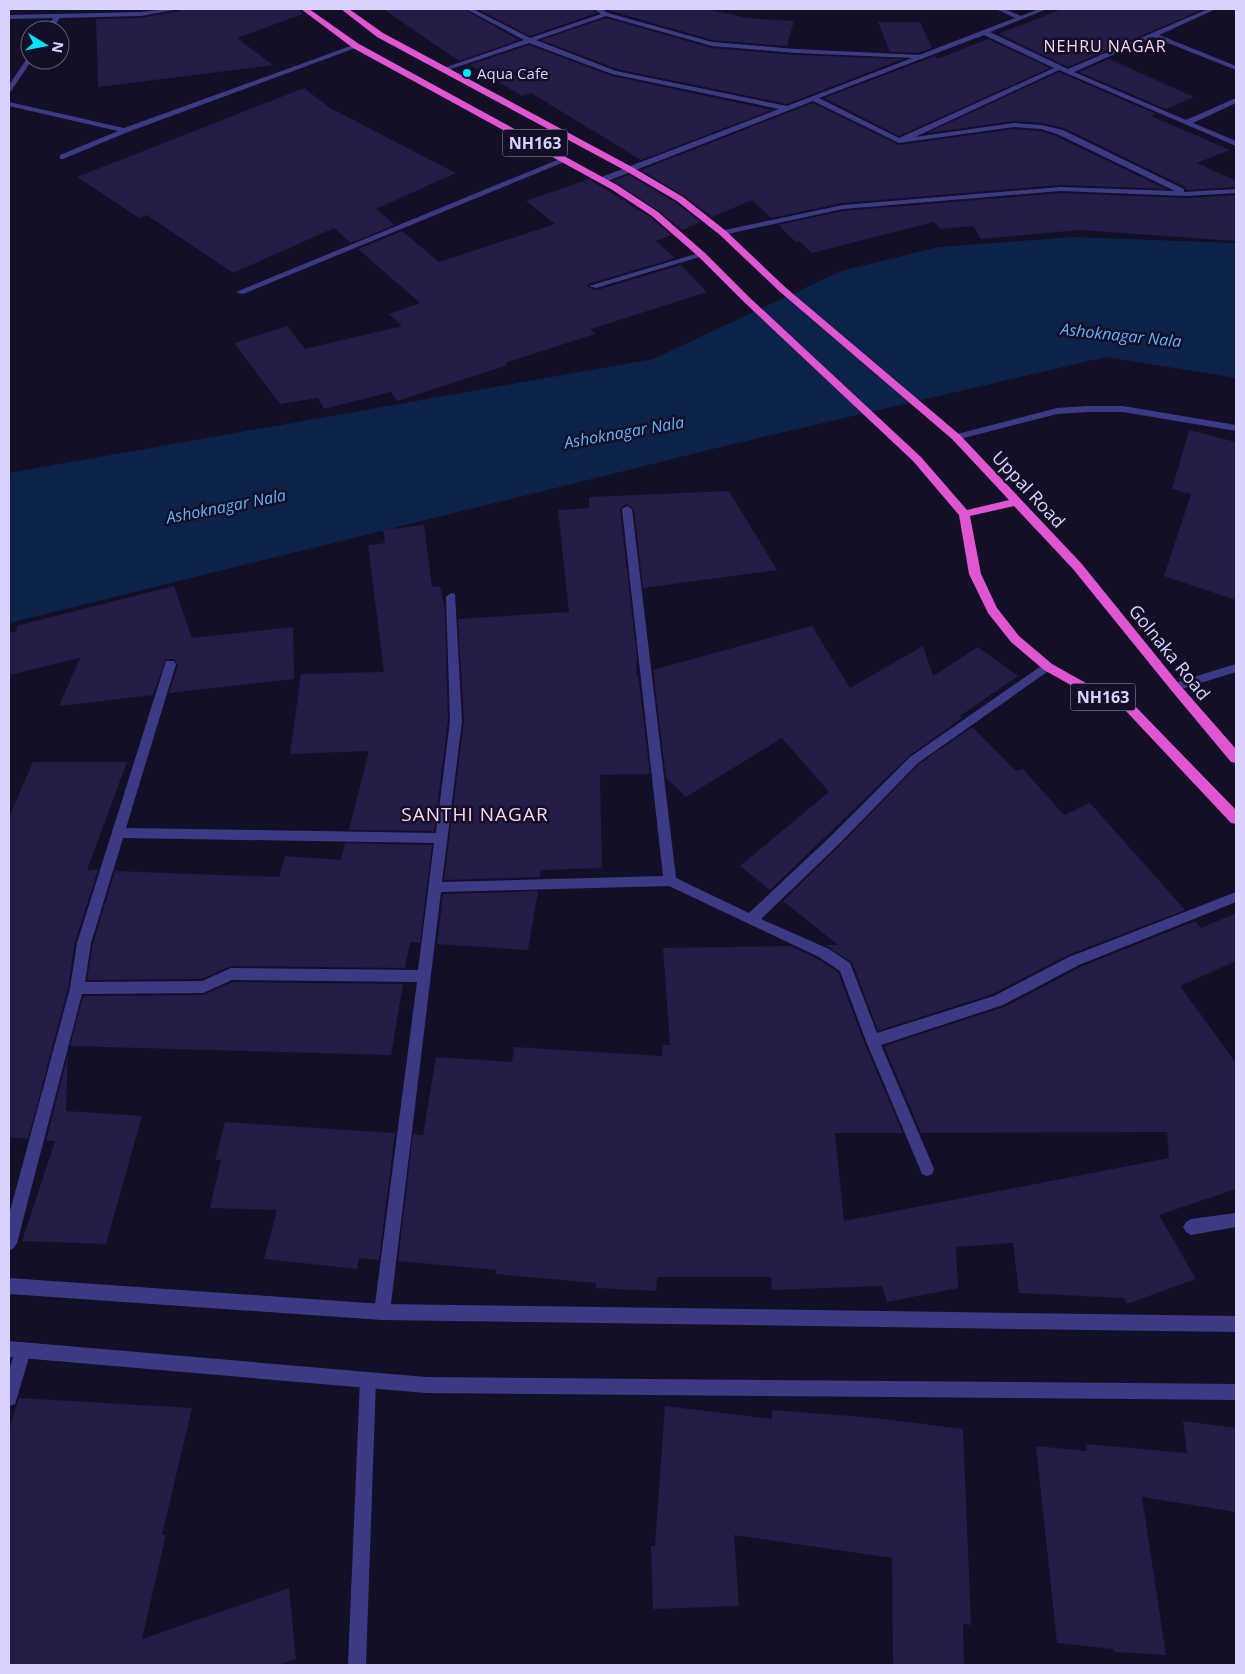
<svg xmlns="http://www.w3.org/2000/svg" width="1245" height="1674" viewBox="0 0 1245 1674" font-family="'Open Sans',sans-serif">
	<rect width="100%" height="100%" fill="#130f26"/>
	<path fill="#0c2248" d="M 1074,237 L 1236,243 L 1236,378 L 1106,357 L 725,446 L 9,623 L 9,473 L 653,359 L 841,271 L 939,247 Z"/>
	<path fill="#241b47" d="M 181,9 L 299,9 L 303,14 L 237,38 L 273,65 L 98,87 L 96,19 L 141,18 L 179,11 Z
		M 383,9 L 464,9 L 519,40 L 459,61 Z
		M 477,9 L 592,9 L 597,13 L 530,36 Z
		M 604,9 L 706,9 L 748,18 L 794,21 L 787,46 L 712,40 Z
		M 1062,9 L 1204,9 L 1068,67 L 999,34 Z
		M 606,18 L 712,48 L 796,55 L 903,59 L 787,104 L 617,69 L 541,40 Z
		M 878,22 L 920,22 L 932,48 L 919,53 L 890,52 Z
		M 988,39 L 1050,68 L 899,136 L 824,98 L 935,56 L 937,59 Z
		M 529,45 L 612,76 L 772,110 L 641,160 L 531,93 L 522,96 L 470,65 Z
		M 1109,59 L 1194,97 L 1166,109 L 1079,72 Z
		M 1059,72 L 1156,114 L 1151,116 L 1230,150 L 1197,163 L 1236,181 L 1236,187 L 1186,190 L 1185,187 L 1064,128 L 1041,123 L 1014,121 L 927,133 Z
		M 304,88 L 330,108 L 456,173 L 376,209 L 395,225 L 351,243 L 334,228 L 233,273 L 147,215 L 139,218 L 77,177 Z
		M 813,103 L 899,145 L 1014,129 L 1041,131 L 1056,136 L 1166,189 L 1060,185 L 843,203 L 771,218 L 752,200 L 712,217 L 684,196 L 641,170 Z
		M 629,175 L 676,203 L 701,222 L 682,230 L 659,211 L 613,181 Z
		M 589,179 L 651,218 L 671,235 L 656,241 L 675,258 L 588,284 L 587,287 L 597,290 L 681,265 L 707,292 L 591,329 L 595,334 L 505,363 L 508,365 L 397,401 L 391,392 L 324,409 L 318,398 L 280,404 L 234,343 L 287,326 L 305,349 L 402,326 L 389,314 L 420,303 L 358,249 L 402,231 L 439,262 L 555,224 L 526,201 Z
		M 1060,193 L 1186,198 L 1236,195 L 1236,241 L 1080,230 L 981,239 L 973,226 L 940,229 L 934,222 L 812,253 L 799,241 L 796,242 L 778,225 L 843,211 Z
		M 1189,430 L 1236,442 L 1236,600 L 1164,576 L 1191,494 L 1172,489 Z
		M 729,491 L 777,570 L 643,588 L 634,509 L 626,504 L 620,509 L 637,657 L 636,674 L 638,674 L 650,774 L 600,775 L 602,868 L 541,870 L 540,877 L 444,880 L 464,721 L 458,619 L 569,612 L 558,510 L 589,508 L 589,497 Z
		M 424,525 L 432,587 L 440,586 L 445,610 L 448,721 L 434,831 L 349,830 L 369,751 L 290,754 L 301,674 L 384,672 L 368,545 L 385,543 L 383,530 Z
		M 174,586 L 192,638 L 293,627 L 294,679 L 169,693 L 178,665 L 174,659 L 166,659 L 153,695 L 59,706 L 80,658 L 9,675 L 9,633 L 17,631 L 16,626 Z
		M 812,626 L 850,688 L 923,646 L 933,676 L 978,647 L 1018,676 L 960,716 L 962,718 L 909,756 L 770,890 L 740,866 L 829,792 L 782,738 L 686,797 L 666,778 L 653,670 Z
		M 972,727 L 1016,771 L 1023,769 L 1064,815 L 1090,803 L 1185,910 L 1068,955 L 993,994 L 878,1031 L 852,962 L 825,945 L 838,945 L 783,901 L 841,844 L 919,764 Z
		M 33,762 L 127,762 L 87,870 L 98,870 L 75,942 L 68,988 L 28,1139 L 9,1137 L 9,817 Z
		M 345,843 L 432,845 L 420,943 L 410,942 L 405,968 L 231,966 L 202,979 L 87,980 L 93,943 L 115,871 L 279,877 L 285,856 L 341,860 Z
		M 538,891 L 528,950 L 437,944 L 443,894 Z
		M 1236,913 L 1236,961 L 1180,986 L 1236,1063 L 1236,1189 L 1159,1215 L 1196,1279 L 1127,1304 L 1124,1298 L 1019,1293 L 1013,1243 L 956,1247 L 958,1288 L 887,1302 L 882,1286 L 772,1290 L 771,1277 L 657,1277 L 656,1291 L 596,1288 L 596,1283 L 495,1274 L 496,1270 L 398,1261 L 413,1134 L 423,1135 L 436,1057 L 512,1062 L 514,1047 L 662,1056 L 663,1045 L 670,1045 L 663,948 L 791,946 L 818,959 L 838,972 L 864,1042 L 903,1133 L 835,1133 L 844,1221 L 1169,1158 L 1167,1132 L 921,1133 L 884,1046 L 1004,1007 L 1080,967 L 1195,921 L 1201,928 Z
		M 232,982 L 403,984 L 391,1055 L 70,1046 L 83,996 L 203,995 Z
		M 68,1054 L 66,1111 L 142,1116 L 106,1244 L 22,1241 L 55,1141 L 46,1141 Z
		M 225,1122 L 395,1133 L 379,1260 L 359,1258 L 357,1269 L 264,1259 L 277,1210 L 210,1208 L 221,1160 L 215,1160 Z
		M 19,1398 L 192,1408 L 162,1535 L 166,1535 L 142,1639 L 289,1588 L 296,1659 L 277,1665 L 9,1665 L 9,1429 Z
		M 665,1406 L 772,1419 L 772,1410 L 876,1418 L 963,1429 L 971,1625 L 963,1624 L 964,1665 L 893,1665 L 892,1558 L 734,1535 L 739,1606 L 653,1609 L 651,1546 L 655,1546 Z
		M 1183,1421 L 1236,1428 L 1236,1512 L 1142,1497 L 1166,1655 L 1114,1652 L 1113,1649 L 1057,1643 L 1036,1446 L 1087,1451 L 1086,1444 L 1187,1453 Z"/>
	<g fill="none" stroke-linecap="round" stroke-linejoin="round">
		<path fill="#3d3a85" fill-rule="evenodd" d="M 164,9 L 179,9 L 141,16 L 60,18 L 51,30 L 45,30 L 53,18 L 9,19 L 9,15 L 141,12 Z
			M 466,9 L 473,9 L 530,38 L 601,14 L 594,9 L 601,9 L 608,13 L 712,42 L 796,49 L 919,55 L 1015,18 L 996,9 L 1004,9 L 1021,16 L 1039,9 L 1047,9 L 990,32 L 1068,69 L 1208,9 L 1216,9 L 1159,35 L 1236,66 L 1236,70 L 1153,37 L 1074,72 L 1186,120 L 1236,98 L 1236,103 L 1193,123 L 1236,141 L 1236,146 L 1059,70 L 915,137 L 1014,123 L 1041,125 L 1063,130 L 1184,189 L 1184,192 L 1236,189 L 1236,193 L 1186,196 L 1060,191 L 843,209 L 723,235 L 720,235 L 720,231 L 843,205 L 1060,187 L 1175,191 L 1057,134 L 1041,129 L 1014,127 L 899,143 L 813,101 L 605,182 L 599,182 L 599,178 L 779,109 L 612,74 L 529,43 L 445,71 L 441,71 L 441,69 L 524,40 ZM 606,16 L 712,46 L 796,53 L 912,58 L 787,106 L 616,71 L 536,40 ZM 984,35 L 1054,68 L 899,138 L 819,98 Z
			M 356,44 L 358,45 L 358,47 L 128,132 L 63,159 L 60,159 L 60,155 L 118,131 L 9,106 L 9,102 L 124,128 Z
			M 30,56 L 30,60 L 32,60 L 11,91 L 9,92 L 9,85 L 28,57 Z
			M 562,158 L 569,160 L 243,294 L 236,292 Z
			M 699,253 L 706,255 L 596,288 L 589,286 Z
			M 1087,406 L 1123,406 L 1236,425 L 1236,431 L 1123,412 L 1087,412 L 1057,414 L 956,440 L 951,437 L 953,435 L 1057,408 Z
			M 627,506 L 632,509 L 676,878 L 749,913 L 832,835 L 910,757 L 1044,664 L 1048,663 L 1054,667 L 918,763 L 840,843 L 761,919 L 829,949 L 850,963 L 877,1033 L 994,996 L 1069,957 L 1236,892 L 1236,902 L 1079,965 L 1003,1005 L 881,1045 L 934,1169 L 932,1174 L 927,1176 L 922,1174 L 920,1169 L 866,1041 L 840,971 L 819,957 L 669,886 L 441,892 L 390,1312 L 388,1318 L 382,1320 L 376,1318 L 374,1312 L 417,982 L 232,980 L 203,993 L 82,994 L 17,1243 L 14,1248 L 9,1251 L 9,1215 L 70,988 L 77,943 L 166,661 L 174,661 L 176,664 L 126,828 L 436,833 L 450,721 L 446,597 L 451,593 L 455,594 L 462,721 L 442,882 L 663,876 L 622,509 ZM 123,838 L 434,843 L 418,970 L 231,968 L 202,981 L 85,982 L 91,943 Z
			M 1236,664 L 1236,672 L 1175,691 L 1169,687 L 1171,684 Z
			M 1236,1213 L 1236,1227 L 1191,1235 L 1186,1232 L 1183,1227 L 1186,1222 L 1191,1219 Z
			M 23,1342 L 29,1344 L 31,1350 L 17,1398 L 15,1404 L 9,1406 L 9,1371 L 17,1344 Z
			M 368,1372 L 374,1374 L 376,1380 L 366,1665 L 348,1665 L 360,1380 L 362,1374 Z"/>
		<path fill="#3d3a85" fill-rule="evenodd" d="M 9,1278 L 382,1304 L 1236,1316 L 1236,1332 L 382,1320 L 9,1294 Z
			M 9,1341 L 426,1377 L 1236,1384 L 1236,1400 L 426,1393 L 9,1357 Z"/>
		<path fill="#e055d1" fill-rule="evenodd" d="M 301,9 L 309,9 L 359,44 L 617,185 L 658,212 L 705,253 L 749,297 L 921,457 L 967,510 L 1009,500 L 952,439 L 779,291 L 720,235 L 677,201 L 626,171 L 377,37 L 341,9 L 349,9 L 383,33 L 632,167 L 683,197 L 726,231 L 785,287 L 960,435 L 1081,563 L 1179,684 L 1236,749 L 1236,763 L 1231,762 L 1171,690 L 1073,569 L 1014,506 L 970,516 L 981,574 L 997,608 L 1019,636 L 1052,664 L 1100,691 L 1133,704 L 1236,810 L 1236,824 L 1231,823 L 1125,710 L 1092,697 L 1044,670 L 1011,642 L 988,613 L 969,574 L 959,515 L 913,461 L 743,301 L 699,257 L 652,216 L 611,189 L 353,48 Z"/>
	</g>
	<circle fill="#00e5ff" stroke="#130f26" stroke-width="2" cx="467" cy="73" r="5"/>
	<g text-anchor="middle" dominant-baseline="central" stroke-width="5" stroke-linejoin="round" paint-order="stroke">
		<g font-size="15" fill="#d9d4ff" stroke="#130f26" text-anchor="start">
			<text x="477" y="73">Aqua Cafe</text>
		</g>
		<g font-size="16" letter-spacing="1" fill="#ffd6f0" stroke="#130f26">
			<text x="1105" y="46">NEHRU NAGAR</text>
		</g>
		<g fill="#130f26" stroke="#9e99be" stroke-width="1">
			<rect x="502.5" y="129.5" width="65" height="27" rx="4"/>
			<rect x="1070.5" y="683.5" width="65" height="27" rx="4"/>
		</g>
		<g font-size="16" font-weight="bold" fill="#d9d4ff">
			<text x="535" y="143">NH163</text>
			<text x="1103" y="697">NH163</text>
		</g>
		<g font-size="16" font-style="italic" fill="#62b6ff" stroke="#130f26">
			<text transform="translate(1121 335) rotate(6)">Ashoknagar Nala</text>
			<text transform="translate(624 432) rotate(-10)">Ashoknagar Nala</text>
			<text transform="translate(226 506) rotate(-11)">Ashoknagar Nala</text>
		</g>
		<g font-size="18" fill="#d9d4ff" stroke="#130f26">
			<text transform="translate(1029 489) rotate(47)">Uppal Road</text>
			<text transform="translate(1170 652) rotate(51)">Golnaka Road</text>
		</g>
		<g font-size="19" letter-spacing="1" fill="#ffd6f0" stroke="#130f26">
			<text x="475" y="814">SANTHI NAGAR</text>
		</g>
	</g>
	<rect width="1245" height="1674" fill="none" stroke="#d9d4ff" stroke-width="20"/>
	<g transform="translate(45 45) rotate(100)"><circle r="24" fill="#130f26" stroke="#625e7d"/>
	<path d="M0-4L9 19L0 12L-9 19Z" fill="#00e5ff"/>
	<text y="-8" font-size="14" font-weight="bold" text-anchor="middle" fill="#d9d4ff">N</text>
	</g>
</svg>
